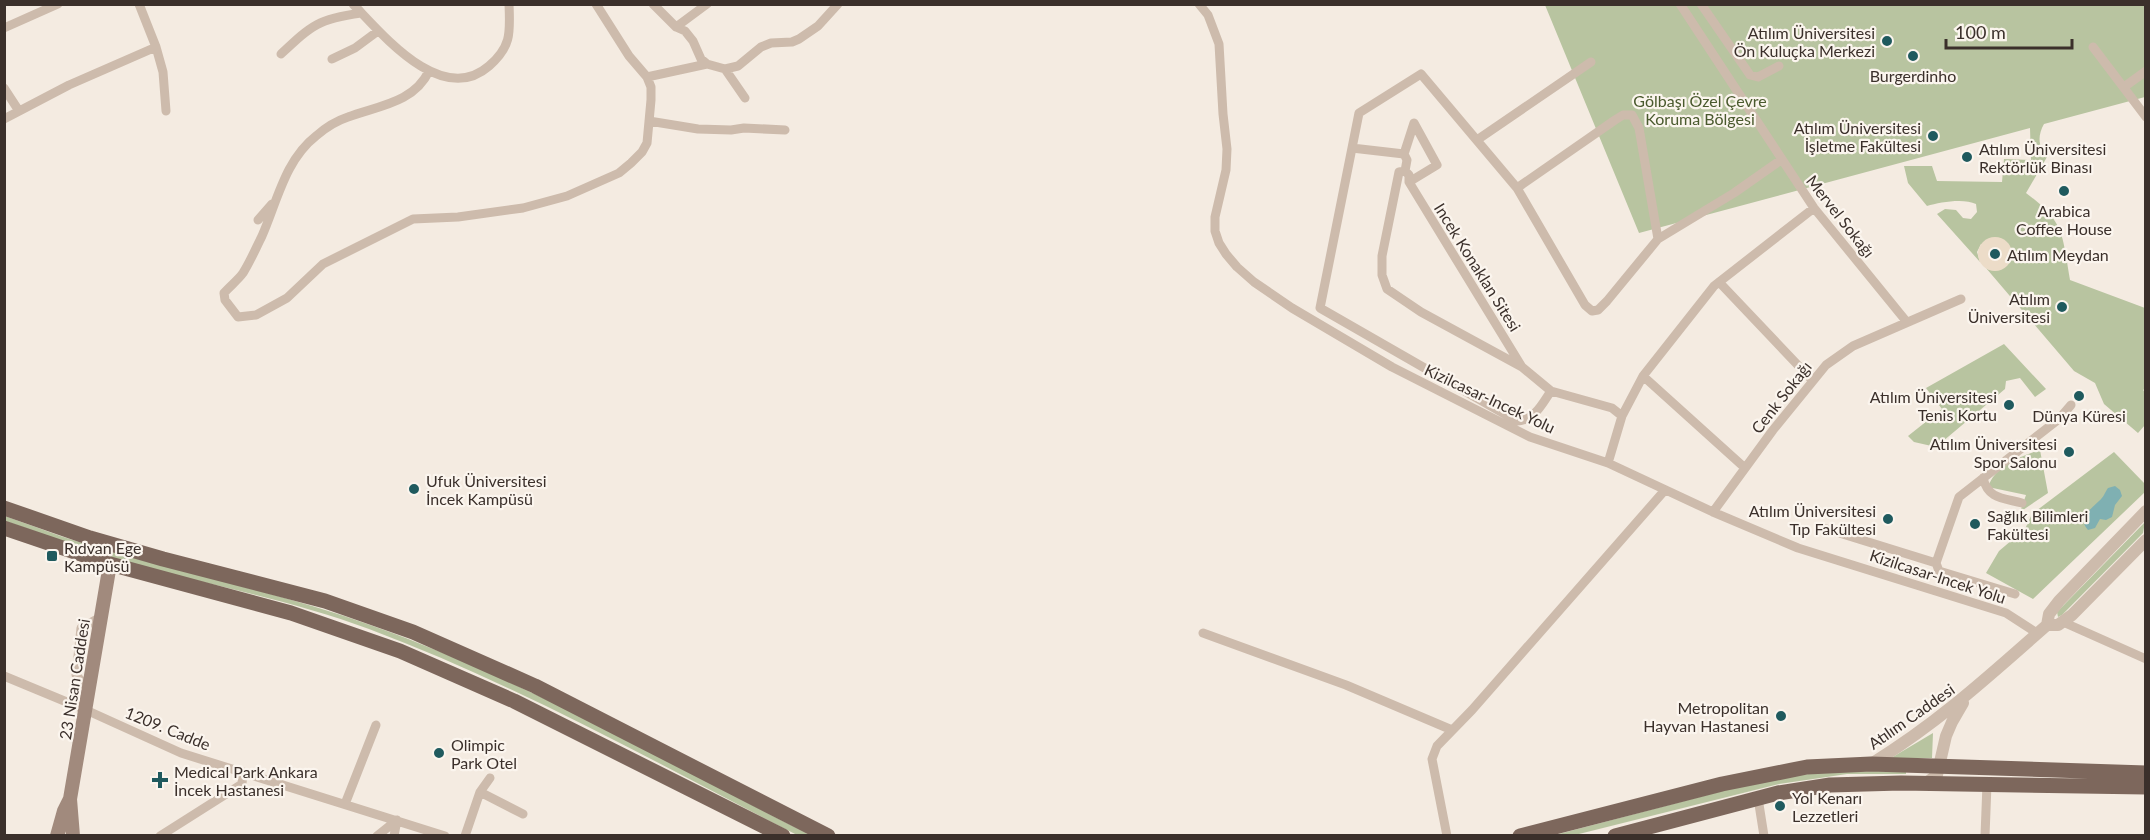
<svg xmlns="http://www.w3.org/2000/svg" width="2150" height="840" viewBox="0 0 2150 840" font-family="Lato,sans-serif">
	<rect width="100%" height="100%" fill="#f4ebe1"/>
	<path fill="#b8c4a0" d="M 1545,5 L 2145,5 L 2145,97 L 2044,124 C 2039,133 2038,141 2042,150 L 2045,151 L 2047,157 L 2026,193 C 2065,222 2062,234 2070,280 L 2145,308 L 2146,388 L 2143,390 L 2145,392 L 2145,425 L 2138,433 L 2104,404 L 2095,383 L 2074,371 L 1986,268 L 1990,270 L 2009,246 L 2008,243 L 1981,244 L 1977,252 L 1980,262 L 1937,214 L 1945,209 L 1956,210 L 1963,218 L 1971,219 L 1977,212 L 1976,204 C 1964,198 1940,202 1927,206 L 1908,183 L 1904,166 L 1932,166 L 1937,181 L 2002,182 L 2004,159 L 2031,160 L 2030,128 L 1639,233 Z
		M 2004,344 L 2046,389 L 2035,397 L 2020,378 L 2006,381 L 2005,389 L 1936,447 L 1914,442 L 1908,436 L 1942,409 L 1926,388 Z
		M 2040,450 L 2048,493 L 2020,512 L 2026,495 L 1988,487 C 1995,466 2020,456 2040,450 Z
		M 2114,452 L 2145,484 L 2145,492 L 2033,599 L 1986,573 L 1999,551 L 2025,529 L 2032,514 Z
		M 5,516 C 41,529 78,543 116,553 C 202,577 289,596 373,626 C 525,680 667,762 810,835 L 797,835 C 657,763 518,685 369,629 C 285,598 197,583 112,558 C 76,547 40,533 5,521 Z
		M 2145,522 L 2143,533 L 2062,615 L 2058,617 L 2057,612 Z
		M 1933,733 L 1932,758 L 1891,758 Z
		M 1879,771 L 1906,772 L 1906,774 L 1847,774 L 1779,784 L 1575,835 L 1551,836 L 1726,790 L 1791,776 L 1826,772 Z"/>
	<path fill="#ecdcc8" d="M1978 254a17 17 0 1 1 34 0a17 17 0 1 1-34 0Z"/>
	<path fill="#7fb0b2" d="M 2115,486 L 2120,490 L 2122,496 L 2115,505 L 2112,517 L 2106,520 L 2100,519 L 2095,528 L 2088,530 C 2077,518 2090,510 2099,501 C 2104,497 2105,492 2108,488 Z"/>
	<g fill="none" stroke-linecap="round" stroke-linejoin="round">
		<path stroke="#cdbbac" stroke-width="9" d="M 139,4 L 156,47 L 163,72 L 166,111
			M 353,4 C 383,35 442,107 489,66 C 512,46 510,32 509,4
			M 653,4 L 676,27 L 685,31 L 693,41 L 701,59 L 707,64 L 725,69 L 738,66 L 761,47 L 771,43 L 792,42 L 799,39 L 818,26 L 838,4
			M 1199,4 L 1208,15 L 1219,44 L 1223,114 L 1227,149 L 1226,170 L 1215,217 L 1215,231 L 1219,243 L 1226,254 L 1237,267 L 1254,282 L 1292,308 L 1392,367 L 1530,437 L 1608,463 L 1713,512 L 1798,548 L 2006,613 L 2037,633
			M 1680,4 L 1814,208 L 1906,321
			M 1701,4 L 1750,75 L 1758,77 L 1779,66
			M 676,27 L 707,4
			M 4,28 L 58,4
			M 2093,47 L 2146,117
			M 281,54 C 312,25 318,19 361,13
			M 332,59 L 355,48 L 378,31
			M 725,69 L 745,98
			M 429,71 C 414,103 377,106 348,117 C 336,121 325,128 316,136 C 285,160 277,202 262,236 C 256,248 250,262 243,273 C 238,280 230,286 224,293 L 225,300 L 238,317 L 256,315 L 287,298 L 323,264 L 413,219 L 458,217 L 523,208 L 567,196 L 619,173 L 631,163 L 642,152 L 647,143 L 651,100 L 651,87 L 647,77 L 629,56 L 596,4
			M 647,77 L 707,64
			M 2124,87 L 2146,71
			M 4,88 L 19,111
			M 4,119 L 69,85 L 156,47
			M 649,121 L 698,129 L 731,130 L 744,128 L 785,130
			M 1477,140 L 1591,62
			M 1352,148 L 1404,154 L 1407,160 L 1405,171
			M 1404,154 L 1414,123 L 1437,165 L 1409,182
			M 1517,188 L 1615,120 L 1623,115 L 1632,115 L 1639,128 L 1658,239
			M 258,220 L 272,204
			M 1719,282 L 1812,380
			M 1522,367 L 1409,182 L 1409,175 L 1405,171 L 1399,172 L 1382,256 L 1382,275 L 1387,289 L 1421,312 L 1522,367 L 1551,391 L 1612,408 L 1622,416
			M 1643,376 L 1745,468
			M 1551,391 C 1542,404 1535,420 1517,421 L 1320,308 L 1359,113 L 1421,74 L 1517,188 L 1585,305 L 1592,311 L 1598,310 L 1607,301 L 1658,239 L 1734,193 L 1781,160
			M 1608,463 L 1622,416 L 1643,376 L 1714,286 L 1814,208
			M 1983,478 C 1988,499 2003,498 2022,503
			M 1713,512 L 1773,430 L 1826,365 L 1853,346 L 1961,299
			M 1820,527 L 1936,563
			M 2015,594 L 1939,571 L 1936,563 L 1959,497 L 2059,419 L 2071,405
			M 2063,622 L 2146,659
			M 1203,633 L 1346,685 L 1452,730
			M 4,676 L 86,710 L 181,753 L 445,836
			M 89,690 L 76,675 L 81,628 L 101,617
			M 480,792 L 523,814
			M 1758,798 L 1764,836
			M 345,804 L 376,725
			M 160,836 L 242,784 L 243,772
			M 377,836 L 397,820
			M 394,836 L 397,820
			M 465,836 L 480,792 L 490,778
			M 1447,836 L 1432,759 L 1437,746 L 1472,710 L 1665,490
			M 1985,836 L 1987,784"/>
		<path stroke="#cdbbac" stroke-width="12" d="M 2047,625 L 2049,614 L 2059,601 L 2146,511
			M 2047,625 L 2058,625 L 2072,615 L 2146,540
			M 1871,764 C 1938,723 1989,676 2047,625
			M 1926,783 L 1937,775 L 1946,736 L 1952,722 L 1963,703"/>
		<path stroke="#a18a7d" stroke-width="14" d="M 70,799 L 73,836
			M 57,836 L 64,811 L 70,799 L 110,564"/>
		<path stroke="#7d675c" stroke-width="15" d="M 4,508 L 90,538 L 163,559 L 325,601 L 413,632 L 535,686 L 828,836
			M 4,528 L 110,564 L 291,613 L 400,651 L 514,701 L 783,836
			M 1520,836 L 1722,784 L 1807,767 L 1871,764 L 2146,773
			M 1615,836 L 1778,793 L 1830,785 L 1901,783 L 2146,787"/>
	</g>
	<g fill="#1f5a5e" stroke="#fbf5ee" stroke-width="2">
		<circle cx="1887" cy="41" r="6"/>
		<circle cx="1913" cy="56" r="6"/>
		<circle cx="1933" cy="136" r="6"/>
		<circle cx="1967" cy="157" r="6"/>
		<circle cx="2064" cy="191" r="6"/>
		<circle cx="1995" cy="254" r="6"/>
		<circle cx="2062" cy="307" r="6"/>
		<circle cx="2079" cy="396" r="6"/>
		<circle cx="2009" cy="405" r="6"/>
		<circle cx="2069" cy="452" r="6"/>
		<circle cx="414" cy="489" r="6"/>
		<circle cx="1888" cy="519" r="6"/>
		<circle cx="1975" cy="524" r="6"/>
		<rect x="46" y="550" width="12" height="12" rx="3"/>
		<circle cx="1781" cy="716" r="6"/>
		<circle cx="439" cy="753" r="6"/>
		<path d="M157 771h6v6h6v6h-6v6h-6v-6h-6v-6h6z"/>
		<circle cx="1780" cy="806" r="6"/>
	</g>
	<g text-anchor="middle" dominant-baseline="central" stroke-width="4.5" stroke-linejoin="round" paint-order="stroke">
		<g font-size="16" fill="#3b302b" stroke="#fbf5ee" text-anchor="start">
			<text x="1875" y="32" text-anchor="end">Atılım Üniversitesi<tspan x="1875" dy="18">Ön Kuluçka Merkezi</tspan></text>
			<text x="1913" y="75" text-anchor="middle">Burgerdinho</text>
			<text x="1921" y="127" text-anchor="end">Atılım Üniversitesi<tspan x="1921" dy="18">İşletme Fakültesi</tspan></text>
			<text x="1979" y="148">Atılım Üniversitesi<tspan x="1979" dy="18">Rektörlük Binası</tspan></text>
			<text x="2064" y="210" text-anchor="middle">Arabica<tspan x="2064" dy="18">Coffee House</tspan></text>
			<text x="2007" y="254">Atılım Meydan</text>
			<text x="2050" y="298" text-anchor="end">Atılım<tspan x="2050" dy="18">Üniversitesi</tspan></text>
			<text x="1997" y="396" text-anchor="end">Atılım Üniversitesi<tspan x="1997" dy="18">Tenis Kortu</tspan></text>
			<text x="2079" y="415" text-anchor="middle">Dünya Küresi</text>
			<text x="2057" y="443" text-anchor="end">Atılım Üniversitesi<tspan x="2057" dy="18">Spor Salonu</tspan></text>
			<text x="426" y="480">Ufuk Üniversitesi<tspan x="426" dy="18">İncek Kampüsü</tspan></text>
			<text x="1876" y="510" text-anchor="end">Atılım Üniversitesi<tspan x="1876" dy="18">Tıp Fakültesi</tspan></text>
			<text x="1987" y="515">Sağlık Bilimleri<tspan x="1987" dy="18">Fakültesi</tspan></text>
			<text x="64" y="547">Rıdvan Ege<tspan x="64" dy="18">Kampüsü</tspan></text>
			<text x="1769" y="707" text-anchor="end">Metropolitan<tspan x="1769" dy="18">Hayvan Hastanesi</tspan></text>
			<text x="451" y="744">Olimpic<tspan x="451" dy="18">Park Otel</tspan></text>
			<text x="174" y="771">Medical Park Ankara<tspan x="174" dy="18">İncek Hastanesi</tspan></text>
			<text x="1792" y="797">Yol Kenarı<tspan x="1792" dy="18">Lezzetleri</tspan></text>
		</g>
		<g font-size="16" fill="#4a5a2e" stroke="#fbf5ee">
			<text x="1700" y="100">Gölbaşı Özel Çevre<tspan x="1700" dy="18">Koruma Bölgesi</tspan></text>
		</g>
		<g font-size="16" fill="#3b302b" stroke="#fbf5ee">
			<text transform="translate(1841 216) rotate(52)">Mervel Sokağı</text>
			<text transform="translate(1478 267) rotate(58)">Incek Konaklan Sitesi</text>
			<text transform="translate(1781 397) rotate(-52)">Cenk Sokağı</text>
			<text transform="translate(1490 398) rotate(25)">Kizilcasar-Incek Yolu</text>
			<text transform="translate(1938 576) rotate(18)">Kizilcasar-Incek Yolu</text>
			<text transform="translate(74 679) rotate(-81)">23 Nisan Caddesi</text>
			<text transform="translate(1911 716) rotate(-35)">Atılım Caddesi</text>
			<text transform="translate(168 728) rotate(22)">1209. Cadde</text>
		</g>
	</g>
	<rect width="2150" height="840" fill="none" stroke="#3b302b" stroke-width="12"/>
	<path d="M1946 39v9h126v-9" fill="none" stroke="#3b302b" stroke-width="3"/>
	<text x="1955" y="39" font-size="18" fill="#3b302b" stroke="#fbf5ee" stroke-width="4.5" paint-order="stroke">100 m</text>
</svg>
